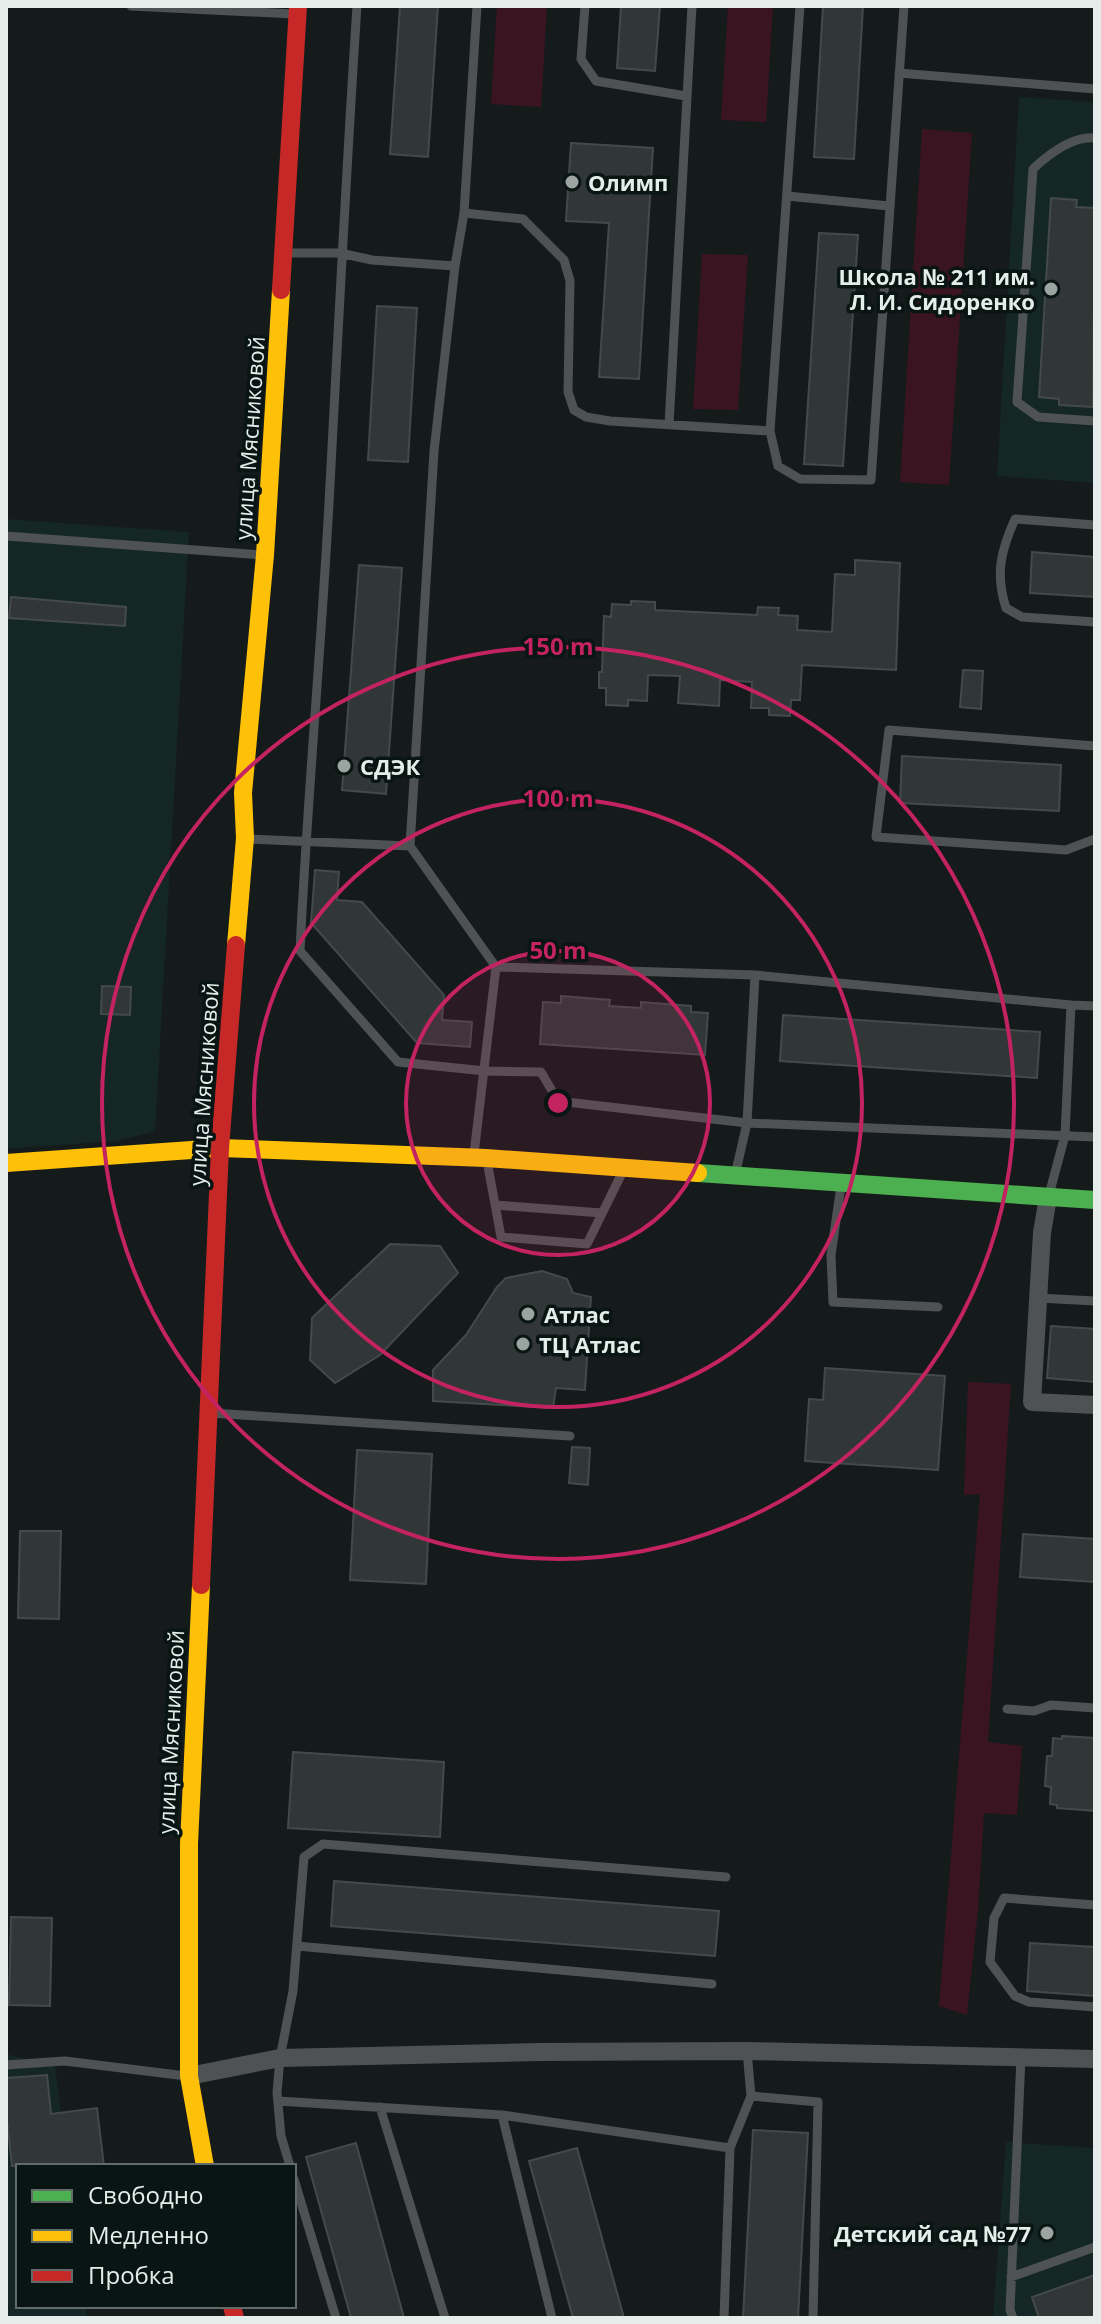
<svg xmlns="http://www.w3.org/2000/svg" width="1101" height="2324" viewBox="0 0 1101 2324" font-family="'Open Sans',sans-serif">
	<rect width="100%" height="100%" fill="#151b1a"/>
	<path fill="#142724" d="M 1019,97 L 1095,102 L 1095,483 L 997,476 Z
		M 6,519 L 189,532 L 155,1131 L 117,1141 L 14,1148 L 6,1147 Z
		M 6,2054 L 55,2066 L 68,2166 L 18,2166 L 18,2306 L 85,2306 L 87,2318 L 6,2318 Z
		M 1006,2142 L 1095,2148 L 1095,2318 L 993,2318 Z"/>
	<path fill="#3b1421" d="M 497,6 L 547,6 L 541,107 L 491,104 Z
		M 728,6 L 773,6 L 766,122 L 721,120 Z
		M 922,129 L 972,133 L 949,485 L 900,482 Z
		M 702,254 L 748,255 L 738,410 L 693,409 Z
		M 968,1382 L 1011,1384 L 988,1742 L 1022,1746 L 1017,1815 L 984,1813 L 978,1910 L 967,2015 L 939,2006 L 980,1494 L 964,1495 Z"/>
	<path fill="#303736" stroke="#444a49" stroke-width="2" d="M 400,6 L 438,6 L 428,157 L 390,154 Z
		M 621,6 L 660,6 L 655,71 L 617,68 Z
		M 823,6 L 863,6 L 854,159 L 814,157 Z
		M 571,143 L 653,148 L 639,379 L 599,377 L 609,223 L 566,221 Z
		M 1051,198 L 1077,200 L 1076,207 L 1095,208 L 1093,407 L 1059,405 L 1059,399 L 1039,397 Z
		M 819,233 L 858,235 L 843,466 L 804,464 Z
		M 377,306 L 417,308 L 408,462 L 368,460 Z
		M 1032,552 L 1095,557 L 1095,597 L 1030,593 Z
		M 855,560 L 900,563 L 896,670 L 802,665 L 800,700 L 791,700 L 790,716 L 769,715 L 769,708 L 751,708 L 752,682 L 720,680 L 719,706 L 678,703 L 680,676 L 648,675 L 647,701 L 628,700 L 628,706 L 606,705 L 606,688 L 599,688 L 599,672 L 602,672 L 604,616 L 611,617 L 612,604 L 631,605 L 631,601 L 655,602 L 655,610 L 757,615 L 758,607 L 779,608 L 778,615 L 798,616 L 797,630 L 832,632 L 835,574 L 855,575 Z
		M 359,565 L 402,568 L 386,794 L 342,790 Z
		M 11,597 L 126,607 L 125,626 L 9,618 Z
		M 963,670 L 983,671 L 981,709 L 960,707 Z
		M 902,756 L 1061,765 L 1059,811 L 900,803 Z
		M 315,870 L 339,872 L 337,900 L 362,902 L 444,995 L 442,1020 L 472,1022 L 470,1047 L 417,1043 L 311,923 Z
		M 102,986 L 131,987 L 130,1015 L 101,1014 Z
		M 561,996 L 610,1000 L 609,1006 L 641,1008 L 641,1002 L 691,1006 L 691,1012 L 708,1013 L 705,1055 L 540,1044 L 543,1002 L 561,1003 Z
		M 783,1015 L 1040,1032 L 1037,1078 L 780,1061 Z
		M 390,1244 L 440,1246 L 458,1273 L 380,1355 L 335,1383 L 310,1360 L 312,1318 Z
		M 542,1271 L 567,1279 L 573,1293 L 591,1297 L 585,1390 L 556,1388 L 553,1408 L 433,1401 L 433,1370 L 466,1335 L 497,1287 L 506,1278 Z
		M 1051,1326 L 1095,1329 L 1095,1382 L 1047,1378 Z
		M 825,1368 L 945,1376 L 938,1470 L 805,1461 L 809,1399 L 823,1400 Z
		M 572,1447 L 590,1448 L 588,1485 L 569,1483 Z
		M 357,1450 L 432,1454 L 426,1584 L 350,1580 Z
		M 20,1531 L 61,1531 L 59,1619 L 18,1618 Z
		M 1023,1534 L 1095,1539 L 1095,1582 L 1020,1577 Z
		M 1062,1736 L 1095,1738 L 1095,1811 L 1057,1808 L 1057,1805 L 1050,1804 L 1051,1787 L 1045,1786 L 1047,1756 L 1052,1756 L 1053,1738 L 1062,1739 Z
		M 293,1752 L 444,1762 L 440,1837 L 288,1828 Z
		M 334,1881 L 719,1911 L 715,1956 L 331,1926 Z
		M 11,1917 L 52,1918 L 50,2006 L 9,2005 Z
		M 1030,1943 L 1095,1947 L 1095,1996 L 1027,1991 Z
		M 47,2075 L 51,2114 L 97,2108 L 104,2166 L 12,2166 L 6,2110 L 6,2078 Z
		M 753,2130 L 808,2133 L 798,2318 L 743,2318 Z
		M 356,2143 L 404,2318 L 351,2318 L 306,2157 Z
		M 577,2148 L 624,2318 L 573,2318 L 529,2161 Z
		M 1095,2275 L 1095,2318 L 1039,2318 L 1032,2297 Z"/>
	<g fill="none" stroke-linecap="round" stroke-linejoin="round">
		<path stroke="#4e5252" stroke-width="9" d="M 131,6 L 294,14
			M 357,6 C 346,172 338,337 329,503 C 321,652 307,801 300,951 L 398,1062 L 485,1071 L 541,1072 L 558,1101 L 747,1123 L 1095,1137
			M 585,6 L 581,59 L 596,81 L 686,96
			M 899,73 L 1095,89
			M 1095,138 C 1072,136 1049,154 1033,169 L 1017,402 L 1038,417 L 1095,421
			M 787,196 L 889,206
			M 464,213 L 523,219 L 564,260 L 570,281 L 568,392 L 574,410 L 586,417 L 610,421 L 770,431 L 800,6
			M 285,253 L 340,253 L 372,260 L 455,266 L 464,213 L 477,6
			M 669,425 L 692,6
			M 770,431 L 778,466 L 800,479 L 871,480 L 904,6
			M 1095,525 L 1015,519 C 1001,550 995,574 1006,608 L 1022,617 L 1095,622
			M 6,536 L 262,555
			M 248,839 L 410,846 L 434,451 L 455,266
			M 1095,839 L 1066,850 L 876,837 L 889,730 L 1095,746
			M 410,846 L 496,967 L 755,975 L 1071,1005
			M 474,1154 L 496,967
			M 487,1161 L 501,1237 L 587,1244 L 623,1171
			M 736,1171 L 747,1123 L 755,975
			M 841,1186 L 831,1255 L 833,1302 L 938,1307
			M 1049,1195 L 1065,1135 L 1071,1005 L 1095,1006
			M 495,1205 L 602,1213
			M 1038,1298 L 1095,1301
			M 211,1413 L 570,1436
			M 1007,1709 L 1034,1711 L 1051,1705 L 1095,1708
			M 1095,1905 L 1004,1898 L 994,1918 L 990,1962 L 1015,1996 L 1029,2002 L 1095,2007
			M 297,1946 L 712,1984
			M 747,2051 L 751,2096 L 818,2102 L 813,2318
			M 6,2065 L 65,2061 L 186,2076
			M 278,2101 L 502,2115 L 730,2148
			M 380,2107 L 445,2318
			M 502,2115 L 552,2318
			M 290,2166 L 281,2136 L 277,2093 L 280,2058 L 293,1991 L 304,1857 L 323,1844 L 726,1877
			M 294,2179 L 336,2318
			M 1011,2277 L 1095,2247
			M 724,2318 L 730,2148 L 751,2096
			M 1013,2318 L 1010,2310 L 1021,2057"/>
		<path stroke="#4e5252" stroke-width="18" d="M 1048,1197 L 1042,1233 L 1032,1402 L 1095,1405
			M 189,2076 L 280,2058 L 539,2052 L 747,2051 L 1095,2059"/>
		<path stroke="#4caf50" stroke-width="18" d="M 698,1173 L 1095,1200"/>
		<path stroke="#ffc107" stroke-width="18" d="M 236,945 L 245,838 L 243,793 L 265,555 L 281,290
			M 6,1163 L 220,1148 L 486,1158 L 698,1173
			M 201,1585 L 189,1844 L 189,2076 L 205,2166"/>
		<path stroke="#c62828" stroke-width="18" d="M 281,290 L 298,6
			M 201,1585 L 220,1148 L 236,945
			M 232,2306 L 235,2318"/>
	</g>
	<circle cx="558" cy="1103" r="152" fill="#c42362" fill-opacity=".12"/>
	<g fill="none" stroke="#c42362" stroke-width="4">
		<circle cx="558" cy="1103" r="152"/>
		<circle cx="558" cy="1103" r="304"/>
		<circle cx="558" cy="1103" r="456"/>
	</g>
	<g fill="#9ca4a2" stroke="#091513" stroke-width="3">
		<circle cx="572" cy="182" r="8"/>
		<circle cx="1051" cy="289" r="8"/>
		<circle cx="344" cy="766" r="8"/>
		<circle cx="528" cy="1314" r="8"/>
		<circle cx="523" cy="1344" r="8"/>
		<circle cx="1047" cy="2233" r="8"/>
	</g>
	<g text-anchor="middle" dominant-baseline="central" stroke-width="7" stroke-linejoin="round" paint-order="stroke">
		<g font-size="22" font-weight="bold" fill="#e5edeb" stroke="#091513" text-anchor="start">
			<text x="588" y="182">Олимп</text>
			<text x="1035" y="276" text-anchor="end">Школа № 211 им.<tspan x="1035" dy="25">Л. И. Сидоренко</tspan></text>
			<text x="360" y="766">СДЭК</text>
			<text x="544" y="1314">Атлас</text>
			<text x="539" y="1344">ТЦ Атлас</text>
			<text x="1031" y="2233" text-anchor="end">Детский сад №77</text>
		</g>
		<g font-size="22" fill="#e5edeb" stroke="#091513">
			<text transform="translate(249 438) rotate(-86)">улица Мясниковой</text>
			<text transform="translate(203 1084) rotate(-86)">улица Мясниковой</text>
			<text transform="translate(170 1732) rotate(-87)">улица Мясниковой</text>
		</g>
	</g>
	<circle cx="558" cy="1103" r="12" fill="#c42362" stroke="#091513" stroke-width="4"/>
	<g font-size="24" text-anchor="middle" font-weight="bold" fill="#c42362" stroke="#091513" stroke-width="7" stroke-linejoin="round" paint-order="stroke">
		<text x="558" y="655">150 m</text>
		<text x="558" y="807">100 m</text>
		<text x="558" y="959">50 m</text>
	</g>
	<rect width="1101" height="2324" fill="none" stroke="#e5edeb" stroke-width="16"/>
	<rect x="16" y="2164" width="280" height="144" fill="#091513" stroke="#616b69" stroke-width="2"/>
	<rect x="32" y="2190" width="40" height="12" fill="#4caf50" stroke="#616b69" stroke-width="2"/>
	<text x="88" y="2204" font-size="24" fill="#e5edeb">Свободно</text>
	<rect x="32" y="2230" width="40" height="12" fill="#ffc107" stroke="#616b69" stroke-width="2"/>
	<text x="88" y="2244" font-size="24" fill="#e5edeb">Медленно</text>
	<rect x="32" y="2270" width="40" height="12" fill="#c62828" stroke="#616b69" stroke-width="2"/>
	<text x="88" y="2284" font-size="24" fill="#e5edeb">Пробка</text>
</svg>
